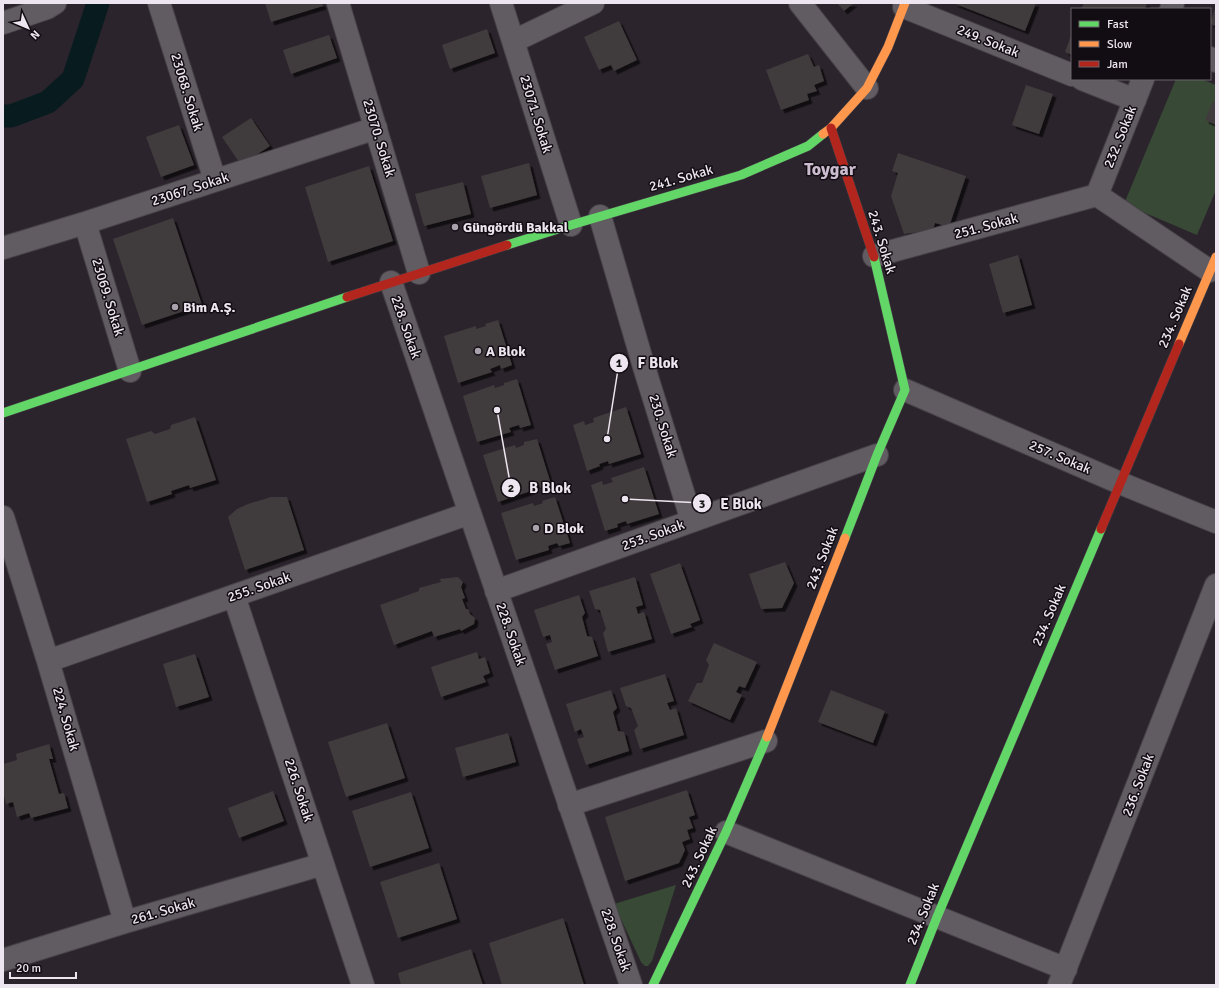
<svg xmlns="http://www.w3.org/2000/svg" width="1219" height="988" viewBox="0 0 1219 988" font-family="Signika,sans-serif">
	<defs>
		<filter id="shadow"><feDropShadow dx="3.5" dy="3.5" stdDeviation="0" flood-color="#0009"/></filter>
	</defs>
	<rect width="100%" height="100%" fill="#2b242c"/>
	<path fill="#384a36" d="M 1176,79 L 1201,79 L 1216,85 L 1216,190 L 1197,235 L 1124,204 Z
		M 676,885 L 652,961 L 648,966 L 645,966 L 641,962 L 614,904 Z"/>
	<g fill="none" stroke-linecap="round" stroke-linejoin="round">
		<path stroke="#081b1f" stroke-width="23" d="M 3,116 L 11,116 L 48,102 L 73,79 L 98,3"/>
	</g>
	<path fill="#413b3c" filter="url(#shadow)" d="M 265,3 L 322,3 L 323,6 L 271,22 Z
		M 837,3 L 854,3 L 844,11 Z
		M 953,3 L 1036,3 L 1025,31 Z
		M 1084,3 L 1147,3 L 1145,9 L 1081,9 Z
		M 1216,5 L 1216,26 L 1210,24 Z
		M 619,21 L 637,60 L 614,71 L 611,65 L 599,70 L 584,37 Z
		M 487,29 L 495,53 L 450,69 L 442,45 Z
		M 1072,33 L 1072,55 L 1065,52 Z
		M 329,35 L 337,58 L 291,74 L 283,50 Z
		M 808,54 L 814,67 L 819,65 L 824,81 L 814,85 L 817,91 L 807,94 L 809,100 L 781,110 L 766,70 Z
		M 1026,85 L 1053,94 L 1039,134 L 1012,125 Z
		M 1213,101 L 1216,102 L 1216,125 L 1205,120 Z
		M 251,118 L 270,146 L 241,165 L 222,137 Z
		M 179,125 L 194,165 L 161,177 L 146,137 Z
		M 898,153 L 966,176 L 949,227 L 935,223 L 933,230 L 904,234 L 891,196 L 898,173 L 892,171 Z
		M 529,163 L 537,195 L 490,208 L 481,176 Z
		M 369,166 L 393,241 L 328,262 L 305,187 Z
		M 463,182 L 471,214 L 424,226 L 415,194 Z
		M 173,218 L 202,305 L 142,325 L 113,239 Z
		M 1018,255 L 1032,305 L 1003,313 L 989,264 Z
		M 498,320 L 512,365 L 501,369 L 500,365 L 490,369 L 492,372 L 458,383 L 444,336 L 476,326 L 476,329 L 486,326 L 485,324 Z
		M 517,379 L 531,425 L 520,428 L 519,425 L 509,428 L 511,432 L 477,442 L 463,396 L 494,385 L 495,388 L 504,385 L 504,383 Z
		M 626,407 L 641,454 L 609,464 L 608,461 L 599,464 L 600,466 L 587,471 L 573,425 L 584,421 L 585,425 L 594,422 L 593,418 Z
		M 195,417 L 216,480 L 190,488 L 189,485 L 171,491 L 172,494 L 147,502 L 126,439 L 151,431 L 155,434 L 170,429 L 171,425 Z
		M 537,439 L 551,484 L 540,488 L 539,484 L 529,487 L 531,491 L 498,502 L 483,455 L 515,445 L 516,448 L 524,445 L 524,442 Z
		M 644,467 L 659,514 L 627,524 L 626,521 L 617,524 L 618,527 L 605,531 L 591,485 L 602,481 L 603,485 L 613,482 L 611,478 Z
		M 271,497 L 287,497 L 304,550 L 245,570 L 228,517 L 237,509 L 248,504 Z
		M 555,497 L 570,543 L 559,546 L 557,543 L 548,546 L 549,550 L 516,560 L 501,513 L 533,503 L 534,506 L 543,503 L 542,501 Z
		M 785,562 L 794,583 L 782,608 L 761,609 L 749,574 Z
		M 680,563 L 700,620 L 690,624 L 692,627 L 671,634 L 650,574 Z
		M 458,577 L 463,582 L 461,587 L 465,598 L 462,599 L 466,609 L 468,609 L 470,614 L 475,618 L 474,624 L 461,631 L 460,629 L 434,637 L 432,631 L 394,645 L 380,605 L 419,591 L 419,588 L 441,582 L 440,579 Z
		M 635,577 L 643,605 L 636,607 L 638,614 L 644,612 L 652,639 L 608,652 L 603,633 L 606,629 L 600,610 L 595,609 L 589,591 Z
		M 579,595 L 585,613 L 582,617 L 587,636 L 592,637 L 598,656 L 555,670 L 546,644 L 552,642 L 550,635 L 543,637 L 534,610 Z
		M 714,643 L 757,662 L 745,688 L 739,686 L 736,692 L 742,695 L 730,720 L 688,701 L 697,683 L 702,683 L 709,665 L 706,660 Z
		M 477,652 L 479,659 L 485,657 L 490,673 L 483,676 L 486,682 L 441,697 L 431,667 Z
		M 195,654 L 209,697 L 176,707 L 163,664 Z
		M 665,674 L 674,701 L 667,703 L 670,710 L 676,708 L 684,735 L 640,749 L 634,730 L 638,726 L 631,708 L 626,706 L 620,688 Z
		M 611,690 L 617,708 L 613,712 L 618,731 L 624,732 L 629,751 L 586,765 L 577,739 L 584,737 L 581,729 L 575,732 L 566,704 Z
		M 831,690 L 885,711 L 873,743 L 818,722 Z
		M 387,723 L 405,778 L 346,797 L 328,742 Z
		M 508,733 L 516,762 L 463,777 L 455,748 Z
		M 49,744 L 53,759 L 49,759 L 59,794 L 64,793 L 68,808 L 31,818 L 29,813 L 17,817 L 13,802 L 6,804 L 3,792 L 3,764 L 17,760 L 16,754 Z
		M 687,790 L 695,815 L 689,817 L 693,828 L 687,830 L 690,839 L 682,842 L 685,850 L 679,863 L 625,881 L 605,817 Z
		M 273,791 L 284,821 L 239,838 L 228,808 Z
		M 411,792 L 429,848 L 370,867 L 352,811 Z
		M 439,863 L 457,919 L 398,938 L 380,882 Z
		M 563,918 L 584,985 L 502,985 L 489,943 Z
		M 471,949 L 483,985 L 401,985 L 398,973 Z"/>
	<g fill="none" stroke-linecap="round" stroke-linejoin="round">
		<g stroke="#474148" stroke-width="24">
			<path id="street" d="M 159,3 L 215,180
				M 338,3 L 419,273
				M 501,3 L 571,225
				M 800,3 L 867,88
				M 904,7 L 1072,75
				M 1171,9 L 1173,3
				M 3,23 L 47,8 L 55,3
				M 514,41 L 593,3
				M 1210,58 L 1216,61
				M 1082,79 L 1135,100
				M 1097,195 L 1210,271
				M 1097,195 L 1143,79
				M 600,216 L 644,367 L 692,521
				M 85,223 L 130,371
				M 3,248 L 85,223 L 376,128
				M 874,256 L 1097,195
				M 391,282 L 631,985
				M 905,390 L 1120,483 L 1216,522
				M 3,517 L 48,661 L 125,922
				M 496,591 L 877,455
				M 234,596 L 363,985
				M 48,661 L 470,513
				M 569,805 L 766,741
				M 726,832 L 1066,969
				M 3,960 L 125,922 L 323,864
				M 1059,985 L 1216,585"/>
		</g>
		<g stroke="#474148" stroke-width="10">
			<path id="fast" d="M 507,245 L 571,225 L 741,175 L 808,146 L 823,134
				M 3,413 L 347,297
				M 845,538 L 877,455 L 905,390 L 874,257
				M 653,985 L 726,832 L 767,737
				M 910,985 L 937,917 L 1101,529"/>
		</g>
		<g stroke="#474148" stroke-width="10">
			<path id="slow" d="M 823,134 L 831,128 L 867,88 L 888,47 L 905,3
				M 1179,344 L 1216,257
				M 767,737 L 845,538"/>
		</g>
		<g stroke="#474148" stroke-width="10">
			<path id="jam" d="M 831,128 L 874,257
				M 347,297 L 507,245
				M 1101,529 L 1179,344"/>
		</g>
		<use href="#street" stroke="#615c62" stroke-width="22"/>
		<use href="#fast" stroke="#63d668" stroke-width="9"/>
		<use href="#slow" stroke="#ff974d" stroke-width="9"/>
		<use href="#jam" stroke="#b3261e" stroke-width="9"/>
	</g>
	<g fill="#a9a1ab" stroke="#120d13" stroke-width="1.5">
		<circle cx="455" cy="227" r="4"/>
		<circle cx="175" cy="307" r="4"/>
		<circle cx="478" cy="351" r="4"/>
		<circle cx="536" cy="528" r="4"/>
	</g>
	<g text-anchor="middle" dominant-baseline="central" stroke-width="3" stroke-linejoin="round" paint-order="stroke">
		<g font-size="14" fill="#ede5ef" stroke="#120d13">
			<text transform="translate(988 41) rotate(22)">249. Sokak</text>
			<text transform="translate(187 92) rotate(73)">23068. Sokak</text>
			<text transform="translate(536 114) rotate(73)">23071. Sokak</text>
			<text transform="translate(1120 137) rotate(-68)">232. Sokak</text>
			<text transform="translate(379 138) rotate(73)">23070. Sokak</text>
			<text transform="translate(681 178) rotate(-16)">241. Sokak</text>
			<text transform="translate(190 189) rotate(-18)">23067. Sokak</text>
			<text transform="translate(986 226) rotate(-15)">251. Sokak</text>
			<text transform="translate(882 242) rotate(73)">243. Sokak</text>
			<text transform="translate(108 297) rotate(73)">23069. Sokak</text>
			<text transform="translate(1175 317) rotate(-67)">234. Sokak</text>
			<text transform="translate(406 327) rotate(71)">228. Sokak</text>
			<text transform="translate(663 426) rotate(73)">230. Sokak</text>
			<text transform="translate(1060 457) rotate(23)">257. Sokak</text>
			<text transform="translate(653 535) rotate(-20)">253. Sokak</text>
			<text transform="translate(822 558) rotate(-69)">243. Sokak</text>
			<text transform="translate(259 587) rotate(-19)">255. Sokak</text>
			<text transform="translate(1049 615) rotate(-67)">234. Sokak</text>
			<text transform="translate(511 634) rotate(71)">228. Sokak</text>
			<text transform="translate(66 719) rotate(74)">224. Sokak</text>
			<text transform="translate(1138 785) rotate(-69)">236. Sokak</text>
			<text transform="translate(299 790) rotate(72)">226. Sokak</text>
			<text transform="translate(699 857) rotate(-65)">243. Sokak</text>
			<text transform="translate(163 911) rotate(-16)">261. Sokak</text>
			<text transform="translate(923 914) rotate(-68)">234. Sokak</text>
			<text transform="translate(616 940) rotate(71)">228. Sokak</text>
		</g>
		<g font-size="14" font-weight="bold" fill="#ede5ef" stroke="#120d13" text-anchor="start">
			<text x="463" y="227">Güngördü Bakkal</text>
			<text x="183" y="307">Bim A.Ş.</text>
			<text x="486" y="351">A Blok</text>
			<text x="544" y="528">D Blok</text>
		</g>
		<g font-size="18" font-weight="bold" fill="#cbbccf" stroke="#120d13">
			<text x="830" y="169">Toygar</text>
		</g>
	</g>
	<path fill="none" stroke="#ede5ef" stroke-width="1.5" d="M607 439L619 363M497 410L511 488M625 499L702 503"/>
	<g fill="#ede5ef" stroke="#120d13" stroke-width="1.5">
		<circle cx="607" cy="439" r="4"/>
		<circle cx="497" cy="410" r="4"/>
		<circle cx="625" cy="499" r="4"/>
		<circle cx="619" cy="363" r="10"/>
		<circle cx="511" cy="488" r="10"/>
		<circle cx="702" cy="503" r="10"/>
	</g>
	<g font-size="12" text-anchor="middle" font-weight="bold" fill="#111">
		<text x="619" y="367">1</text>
		<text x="511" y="492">2</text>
		<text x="702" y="508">3</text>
	</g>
	<g font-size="15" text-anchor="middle" font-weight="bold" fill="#ede5ef" stroke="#120d13" stroke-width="3" stroke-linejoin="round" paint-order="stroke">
		<text x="658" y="368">F Blok</text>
		<text x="550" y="493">B Blok</text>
		<text x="741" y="509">E Blok</text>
	</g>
	<rect width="1219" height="988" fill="none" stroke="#ede5ef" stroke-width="8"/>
	<rect x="1071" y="8" width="140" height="72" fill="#120d13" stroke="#6a636b"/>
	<rect x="1079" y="21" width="20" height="6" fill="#63d668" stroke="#6a636b"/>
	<text x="1107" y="28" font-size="12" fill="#ede5ef">Fast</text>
	<rect x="1079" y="41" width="20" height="6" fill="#ff974d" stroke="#6a636b"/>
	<text x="1107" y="48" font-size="12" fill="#ede5ef">Slow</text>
	<rect x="1079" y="61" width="20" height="6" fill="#b3261e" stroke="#6a636b"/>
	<text x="1107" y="68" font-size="12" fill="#ede5ef">Jam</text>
	<g transform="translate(28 28) rotate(134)" stroke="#120d13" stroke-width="3" paint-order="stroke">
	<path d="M0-3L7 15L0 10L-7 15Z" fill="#ede5ef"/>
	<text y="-6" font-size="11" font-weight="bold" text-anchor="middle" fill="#ede5ef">N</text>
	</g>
	<path d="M10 972v6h66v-6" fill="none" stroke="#ede5ef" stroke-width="2"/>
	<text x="16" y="972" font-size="12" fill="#ede5ef" stroke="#120d13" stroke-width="3" paint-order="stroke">20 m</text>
</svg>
